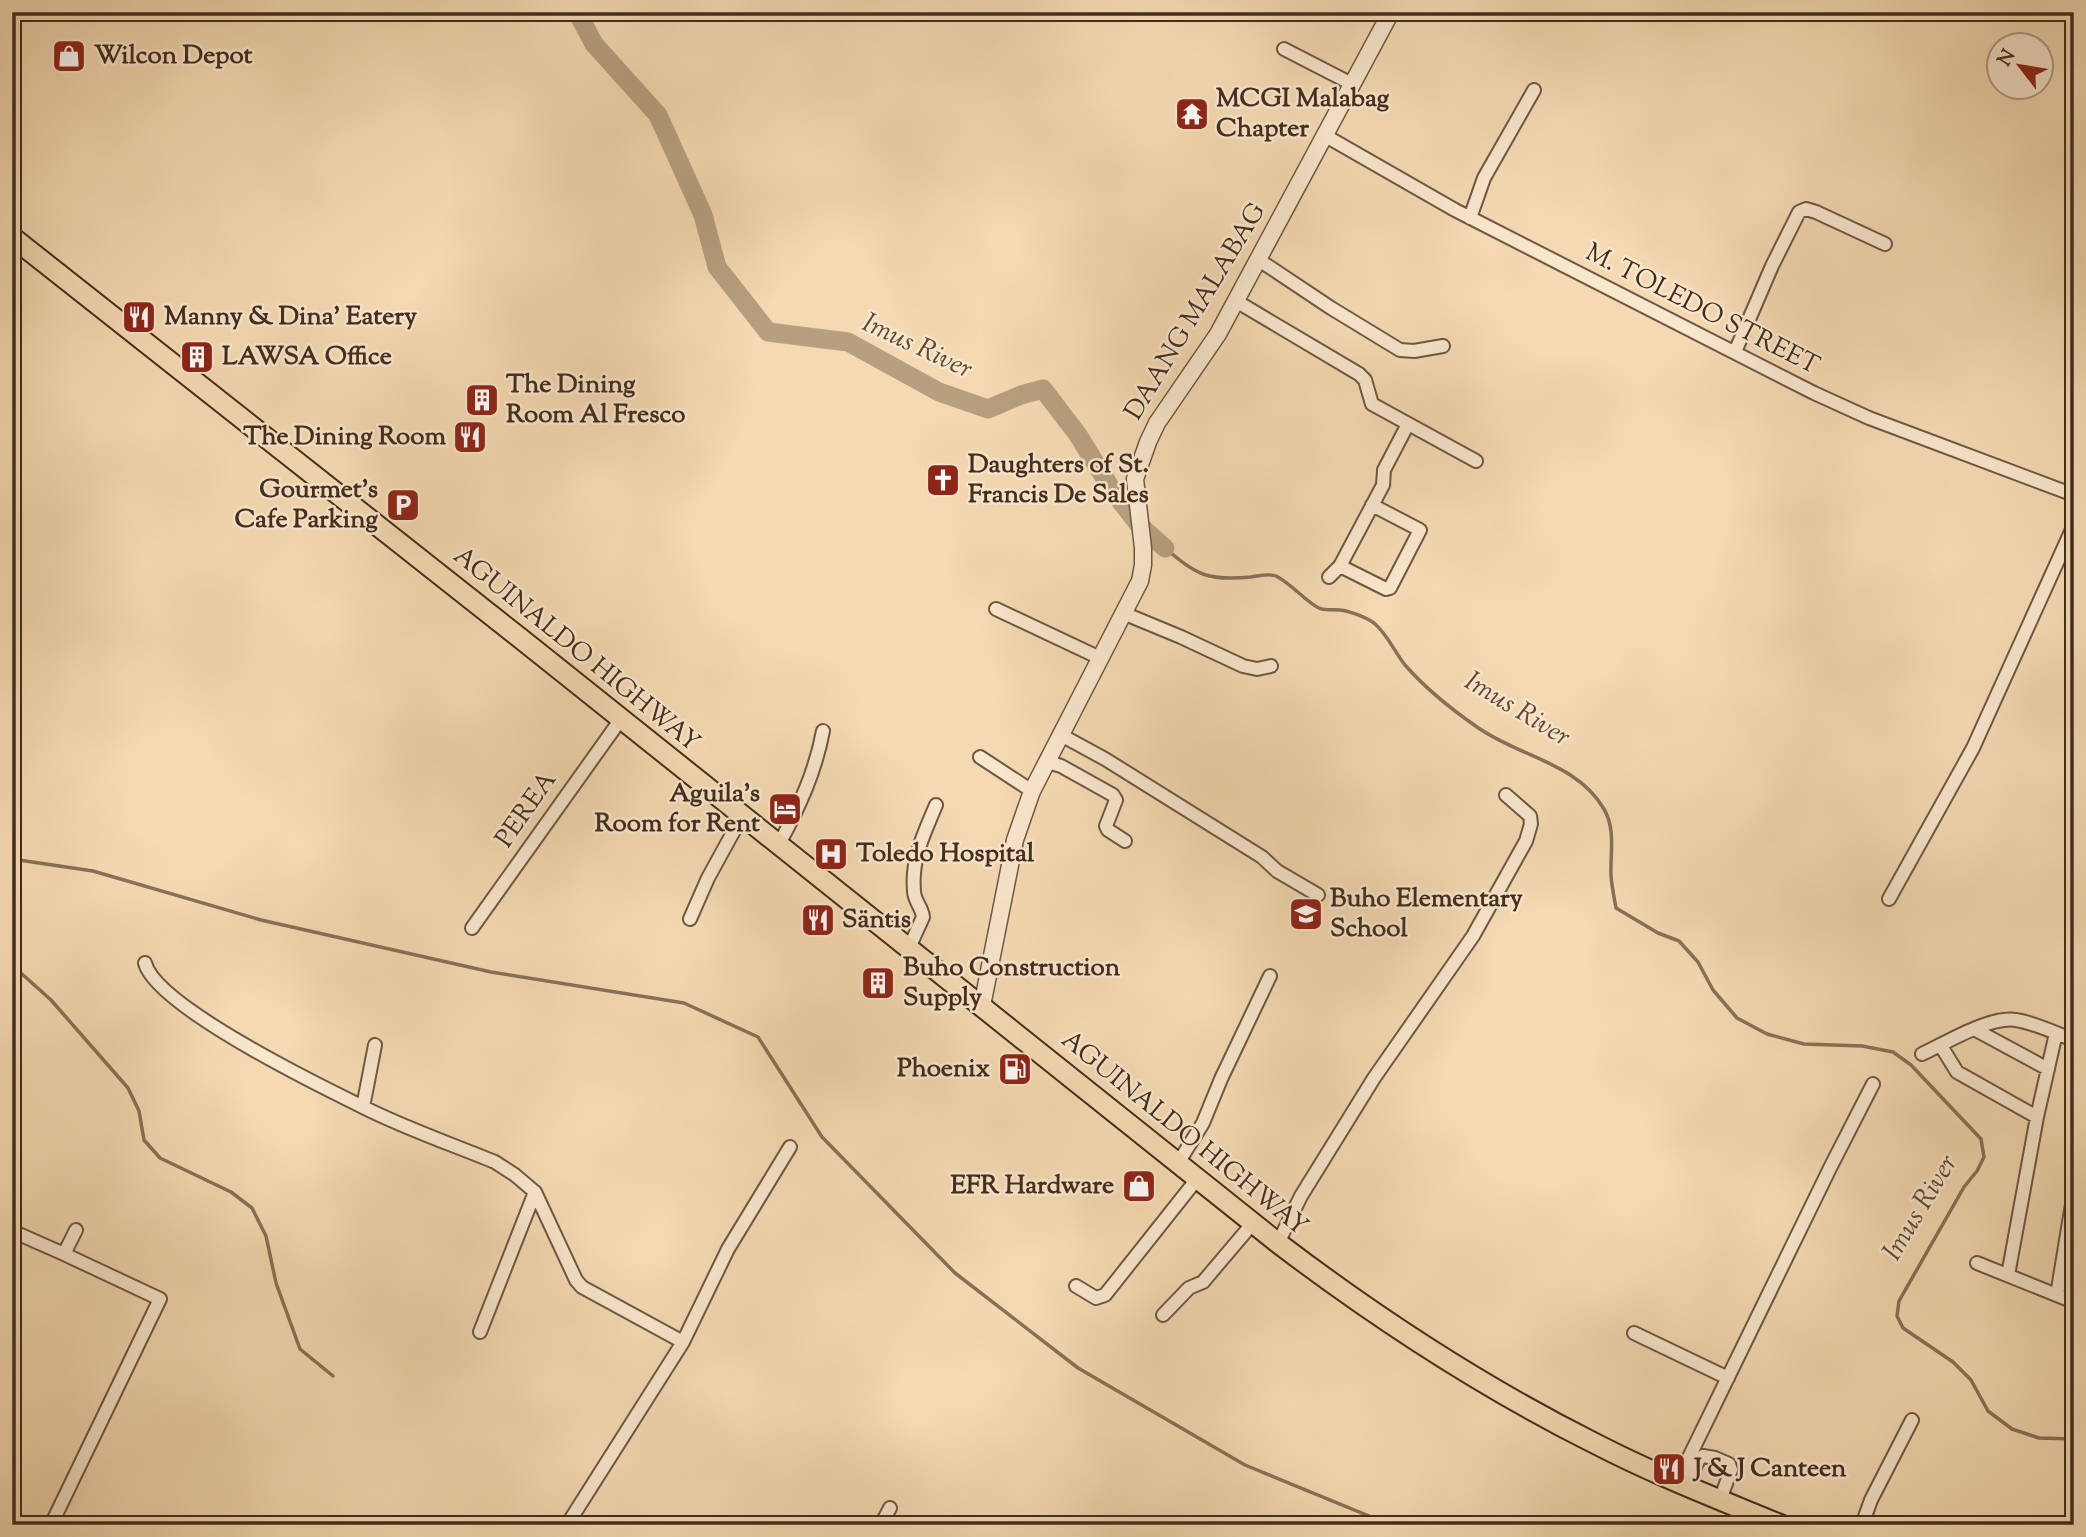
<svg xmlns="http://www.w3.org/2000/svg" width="2086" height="1537" viewBox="0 0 2086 1537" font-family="'Sorts Mill Goudy',serif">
	<rect width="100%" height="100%" fill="#f4d9b2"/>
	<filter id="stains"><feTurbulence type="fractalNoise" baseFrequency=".00286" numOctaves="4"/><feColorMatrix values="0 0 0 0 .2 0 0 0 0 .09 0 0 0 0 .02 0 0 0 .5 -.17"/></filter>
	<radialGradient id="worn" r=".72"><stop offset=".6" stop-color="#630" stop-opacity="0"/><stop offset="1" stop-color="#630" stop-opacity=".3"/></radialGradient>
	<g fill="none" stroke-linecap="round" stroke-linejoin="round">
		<path stroke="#887158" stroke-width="3.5" d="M 1165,548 C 1198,576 1208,581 1251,577 C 1259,576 1269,573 1276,576 C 1292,584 1307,603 1319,608 C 1324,611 1333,609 1340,610 C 1349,611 1366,617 1374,623 C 1388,635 1394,651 1405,665 C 1426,689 1451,709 1477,727 C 1519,757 1576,762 1604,809 C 1616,830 1610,853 1611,876 C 1612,887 1614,897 1616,908 L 1658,933 L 1679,941 L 1698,962 L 1713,990 L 1737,1018 L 1767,1034 L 1804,1044 L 1862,1046 L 1893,1052 L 1911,1065 L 1981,1139 L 1984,1157 L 1977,1171 L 1964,1187 L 1899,1301 L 1897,1316 L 1903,1328 L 1953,1362 L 1971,1380 L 1988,1411 L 2012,1429 L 2039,1438 L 2074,1439
			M 12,859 L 93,871 L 261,920 L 491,972 L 684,1003 L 758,1037 L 822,1137 L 955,1273 L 1078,1368 L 1245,1465 L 1391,1525
			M 12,965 L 51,1000 L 128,1088 L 139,1111 L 144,1140 L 160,1158 L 231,1192 L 252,1208 L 266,1236 L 276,1283 L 300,1349 L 333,1376"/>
		<path stroke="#b79f7f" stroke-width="19" d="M 577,12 L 594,44 L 658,115 L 703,215 L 717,267 L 768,332 L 848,342 L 939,392 L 988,409 L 1021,395 L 1043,389 L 1078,435 L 1112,490 L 1139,525 L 1165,548"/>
		<g stroke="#6e5842" stroke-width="16">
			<path id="minor" d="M 1284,49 L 1352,84
				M 1324,135 L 1455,210 L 1814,393 L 1869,418 L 2074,495
				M 1470,218 L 1484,178 L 1534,90
				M 1259,260 L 1331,308 L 1400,350 L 1414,351 L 1443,346
				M 1236,301 L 1359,374 L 1365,380 L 1372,404 L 1476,461
				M 1735,352 L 1772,266 L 1799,212 L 1806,209 L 1816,212 L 1885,244
				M 1340,566 L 1386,589 L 1390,588 L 1420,530 L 1372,505
				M 1329,577 L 1340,566 L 1383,485 L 1384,470 L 1408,424
				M 996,609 L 1100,658
				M 1123,613 L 1181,637 L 1243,666 L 1257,669 L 1271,666
				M 1061,735 L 1105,759 L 1262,857 L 1277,871 L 1318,895
				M 980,757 L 1032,791
				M 1048,762 L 1061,766 L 1113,795 L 1116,800 L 1106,826 L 1108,830 L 1125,841
				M 779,844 C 799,807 815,773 823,731
				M 1889,899 L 1973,748 L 2074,525
				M 690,919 L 708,878 L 742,816
				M 472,928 L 621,719
				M 909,948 L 923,917 C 922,907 914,901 914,891 C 911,859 924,834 936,805
				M 145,963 C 156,1006 318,1085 361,1106 C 404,1128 451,1144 495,1162 L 515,1175 L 535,1192 L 576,1280 L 582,1287 L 683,1342
				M 1974,1029 L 2048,1069
				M 1941,1046 L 1957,1072 L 2037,1117
				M 1922,1054 C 1946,1043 1989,1016 2016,1020 C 2035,1023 2055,1033 2074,1040
				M 363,1107 L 375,1045
				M 1178,1163 L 1203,1123 L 1221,1079 L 1270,976
				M 12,1231 L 64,1254
				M 1278,1243 L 1301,1196 L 1374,1078 L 1473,936 L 1526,841 L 1531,824 L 1530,816 L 1506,795
				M 1977,1263 L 2074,1302
				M 2008,1275 L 2037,1117 L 2056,1033
				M 1076,1286 L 1096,1298 L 1105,1295 L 1197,1179
				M 2057,1295 L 2074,1192
				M 1163,1315 L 1189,1288 L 1203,1282 L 1253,1223
				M 480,1332 L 535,1192
				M 1634,1333 L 1728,1378
				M 1677,1482 L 1831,1166 L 1873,1084
				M 1686,1486 L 1699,1459 L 1703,1456 L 1715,1458 L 1729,1464 L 1731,1470 L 1720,1500
				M 12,1519 L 25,1525
				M 51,1525 L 160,1299 L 64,1254 L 76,1230
				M 567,1525 L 683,1342 L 728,1249 L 790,1147
				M 881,1525 L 890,1508
				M 1862,1525 L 1871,1500 L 1912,1420"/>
		</g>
		<g stroke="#6e5842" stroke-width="19">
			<path id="tertiary" d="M 982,1006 L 1015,840 L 1032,791 L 1140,581 L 1143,565 L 1143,548 L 1135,479 L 1148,442 L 1157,423 L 1218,334 L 1391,12"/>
		</g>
		<g stroke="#422d1d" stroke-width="23">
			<path id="primary" d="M 12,237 L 520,638 L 1278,1243 C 1378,1319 1484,1388 1596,1444 C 1656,1475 1718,1499 1781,1525"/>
		</g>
		<use href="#minor" stroke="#f8e6cd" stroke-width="12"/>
		<use href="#tertiary" stroke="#f8e6cd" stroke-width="16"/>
		<use href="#primary" stroke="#f4d9b2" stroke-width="19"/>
	</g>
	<defs>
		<g id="shop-square" transform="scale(1.75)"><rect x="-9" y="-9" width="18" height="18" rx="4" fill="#8f2418" stroke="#f8e6cd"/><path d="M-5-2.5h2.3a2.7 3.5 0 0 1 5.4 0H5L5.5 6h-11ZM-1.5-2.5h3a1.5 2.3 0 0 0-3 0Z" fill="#fff"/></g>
		<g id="temple-square" transform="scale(1.75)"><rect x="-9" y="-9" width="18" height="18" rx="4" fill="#8f2418" stroke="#f8e6cd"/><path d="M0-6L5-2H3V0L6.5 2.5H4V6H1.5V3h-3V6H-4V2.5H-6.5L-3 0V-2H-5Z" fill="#fff"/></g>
		<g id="restaurant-square" transform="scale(1.75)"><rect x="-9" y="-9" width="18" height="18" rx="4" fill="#8f2418" stroke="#f8e6cd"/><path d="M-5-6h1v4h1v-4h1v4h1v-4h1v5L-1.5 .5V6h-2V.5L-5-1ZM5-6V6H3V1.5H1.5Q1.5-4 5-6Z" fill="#fff"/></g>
		<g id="building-square" transform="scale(1.75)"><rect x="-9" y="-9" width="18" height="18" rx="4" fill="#8f2418" stroke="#f8e6cd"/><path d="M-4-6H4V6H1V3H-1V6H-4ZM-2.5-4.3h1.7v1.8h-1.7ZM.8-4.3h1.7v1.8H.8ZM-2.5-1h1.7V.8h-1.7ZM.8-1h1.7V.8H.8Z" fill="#fff"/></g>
		<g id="church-square" transform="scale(1.75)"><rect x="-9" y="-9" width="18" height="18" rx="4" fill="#8f2418" stroke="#f8e6cd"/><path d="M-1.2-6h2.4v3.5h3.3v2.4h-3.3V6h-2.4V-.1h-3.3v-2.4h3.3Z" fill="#fff"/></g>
		<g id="parking-square" transform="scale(1.75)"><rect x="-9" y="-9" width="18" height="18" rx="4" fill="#8f2418" stroke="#f8e6cd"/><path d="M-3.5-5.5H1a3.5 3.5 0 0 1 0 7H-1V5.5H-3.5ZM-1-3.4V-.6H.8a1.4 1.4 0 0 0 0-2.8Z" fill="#fff"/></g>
		<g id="hotel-square" transform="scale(1.75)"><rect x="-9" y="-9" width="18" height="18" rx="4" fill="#8f2418" stroke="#f8e6cd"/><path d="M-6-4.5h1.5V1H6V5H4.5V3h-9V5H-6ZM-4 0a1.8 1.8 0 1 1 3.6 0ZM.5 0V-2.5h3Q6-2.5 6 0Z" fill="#fff"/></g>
		<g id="hospital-square" transform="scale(1.75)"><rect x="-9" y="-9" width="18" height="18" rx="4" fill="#8f2418" stroke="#f8e6cd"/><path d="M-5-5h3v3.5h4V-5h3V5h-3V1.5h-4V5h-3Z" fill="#fff"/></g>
		<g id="school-square" transform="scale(1.75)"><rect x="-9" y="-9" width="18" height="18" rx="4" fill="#8f2418" stroke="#f8e6cd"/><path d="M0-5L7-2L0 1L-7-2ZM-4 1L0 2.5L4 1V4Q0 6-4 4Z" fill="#fff"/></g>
		<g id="fuel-square" transform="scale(1.75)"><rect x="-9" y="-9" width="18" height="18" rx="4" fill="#8f2418" stroke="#f8e6cd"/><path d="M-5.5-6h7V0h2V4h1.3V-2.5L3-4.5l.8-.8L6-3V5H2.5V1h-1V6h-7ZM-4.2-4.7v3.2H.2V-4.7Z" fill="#fff"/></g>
	</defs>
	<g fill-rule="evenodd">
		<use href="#shop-square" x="69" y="56"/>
		<use href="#temple-square" x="1192" y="114"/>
		<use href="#restaurant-square" x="139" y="317"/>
		<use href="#building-square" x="197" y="357"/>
		<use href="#building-square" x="482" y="400"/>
		<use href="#restaurant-square" x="470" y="437"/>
		<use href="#church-square" x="943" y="480"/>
		<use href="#parking-square" x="403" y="505"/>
		<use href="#hotel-square" x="785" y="809"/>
		<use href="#hospital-square" x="831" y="854"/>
		<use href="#school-square" x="1306" y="914"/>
		<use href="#restaurant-square" x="818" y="920"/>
		<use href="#building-square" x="878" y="983"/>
		<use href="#fuel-square" x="1015" y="1069"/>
		<use href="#shop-square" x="1139" y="1186"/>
		<use href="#restaurant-square" x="1669" y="1469"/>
	</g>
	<g text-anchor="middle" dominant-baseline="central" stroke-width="5" stroke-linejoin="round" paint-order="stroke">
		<g font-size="26" font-weight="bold" fill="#422d1d" stroke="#f8e6cd" text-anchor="start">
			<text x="94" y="56">Wilcon Depot</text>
			<text x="1216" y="99">MCGI Malabag<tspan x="1216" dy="30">Chapter</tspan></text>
			<text x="164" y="317">Manny &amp; Dina' Eatery</text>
			<text x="222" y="357">LAWSA Office</text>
			<text x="506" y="385">The Dining<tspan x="506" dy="30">Room Al Fresco</tspan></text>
			<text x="446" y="437" text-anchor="end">The Dining Room</text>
			<text x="968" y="465">Daughters of St.<tspan x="968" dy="30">Francis De Sales</tspan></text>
			<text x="378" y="490" text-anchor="end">Gourmet's<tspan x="378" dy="30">Cafe Parking</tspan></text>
			<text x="760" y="794" text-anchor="end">Aguila's<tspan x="760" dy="30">Room for Rent</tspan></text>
			<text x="856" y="854">Toledo Hospital</text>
			<text x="1330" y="899">Buho Elementary<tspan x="1330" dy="30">School</tspan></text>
			<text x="842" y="920">Säntis</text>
			<text x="903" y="968">Buho Construction<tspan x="903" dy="30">Supply</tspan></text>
			<text x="990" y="1069" text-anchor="end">Phoenix</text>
			<text x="1114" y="1186" text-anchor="end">EFR Hardware</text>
			<text x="1694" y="1469">J &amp; J Canteen</text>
		</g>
		<g font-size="26" fill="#422d1d" stroke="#f8e6cd">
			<text transform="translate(1702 310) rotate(27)">M. TOLEDO STREET</text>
			<text transform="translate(1196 312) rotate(-59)">DAANG MALABAG</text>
			<text transform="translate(576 650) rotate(39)">AGUINALDO HIGHWAY</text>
			<text transform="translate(527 810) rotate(-55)">PEREA</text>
			<text transform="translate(1184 1134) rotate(39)">AGUINALDO HIGHWAY</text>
		</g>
		<g font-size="28" font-style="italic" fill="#5f4a36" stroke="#f8e6cd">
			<text transform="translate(917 347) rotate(25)">Imus River</text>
			<text transform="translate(1517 710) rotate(31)">Imus River</text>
			<text transform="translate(1921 1208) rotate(-59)">Imus River</text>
		</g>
	</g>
	<rect width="2086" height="1537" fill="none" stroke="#f4d9b2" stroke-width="42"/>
	<rect x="14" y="14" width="2058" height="1509" fill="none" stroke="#422d1d" stroke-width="3.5"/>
	<rect x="21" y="21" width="2044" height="1495" fill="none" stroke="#422d1d" stroke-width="2"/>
	<g transform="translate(2020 66) rotate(301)"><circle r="33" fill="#f8e6cd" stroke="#af9c87" stroke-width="2"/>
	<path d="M0-5L12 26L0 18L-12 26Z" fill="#8f2418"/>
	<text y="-10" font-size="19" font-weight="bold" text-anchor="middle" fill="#422d1d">N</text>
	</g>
	<rect width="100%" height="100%" filter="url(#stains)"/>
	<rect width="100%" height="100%" fill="url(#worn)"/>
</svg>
